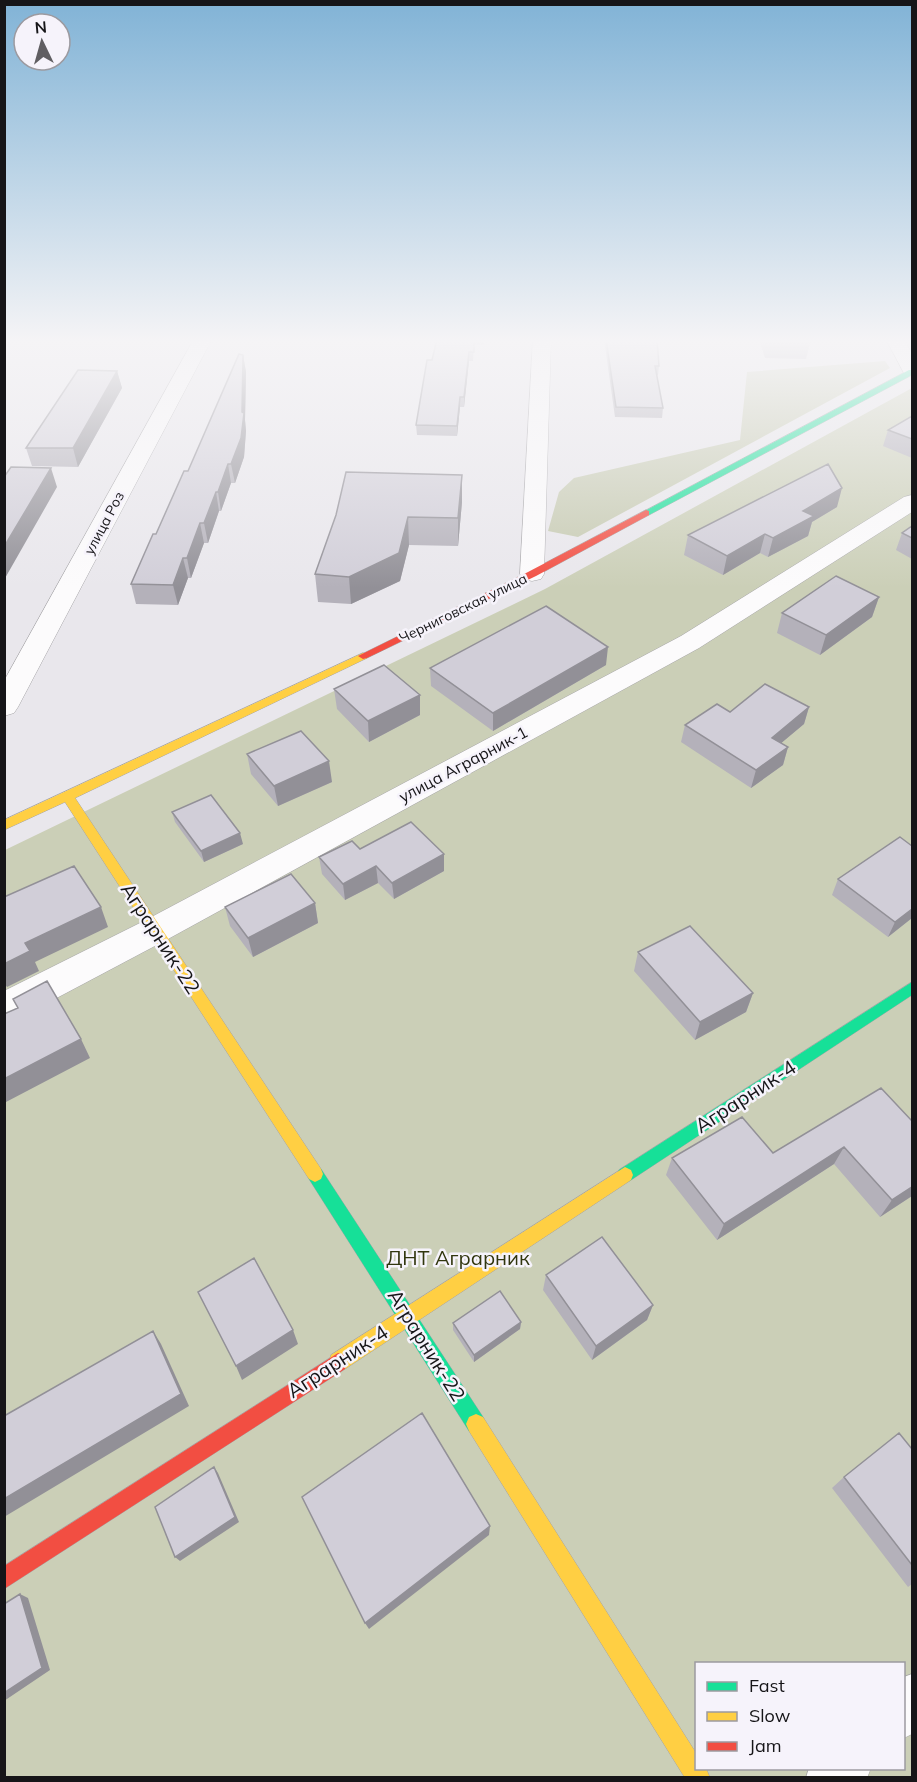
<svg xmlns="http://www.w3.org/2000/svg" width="917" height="1782" viewBox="0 0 917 1782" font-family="Mulish,sans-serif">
	<rect width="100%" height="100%" fill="#e9e7ec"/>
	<path fill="#cbcfb7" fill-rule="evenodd" d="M 912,388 L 912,1777 L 5,1778 L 5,850 L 545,589 ZM 696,1664 L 904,1664 L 904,1768 L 696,1768 Z"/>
	<path fill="#c6cab1" d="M 885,361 L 890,368 L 578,537 L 548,531 L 559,492 L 574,478 L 740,440 L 747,372 Z"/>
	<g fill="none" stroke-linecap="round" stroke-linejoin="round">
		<g stroke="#a5a4a7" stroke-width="1">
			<path id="street" d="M 194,339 L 212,339 L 18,707 L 14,713 L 4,716 L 4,681 Z
				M 533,339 L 551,339 L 544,574 L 541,579 L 532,581 L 523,579 L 520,574 Z
				M 886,339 L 904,339 L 912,354 L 912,377 L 905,375 Z
				M 912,495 L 912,512 L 699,648 L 168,939 L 17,1019 L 4,1023 L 4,991 L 144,921 L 681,636 L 904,497 Z
				M 912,1674 L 912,1734 L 904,1738 L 904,1677 Z
				M 809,1768 L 871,1768 L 867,1778 L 806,1778 Z"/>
		</g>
		<g stroke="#a5a4a7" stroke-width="1">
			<path id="fast" d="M 909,370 L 912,370 L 912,375 L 649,515 L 641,513 Z
				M 912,982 L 912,995 L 631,1180 L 625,1183 L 619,1180 L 617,1175 L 619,1170 Z
				M 315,1166 L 321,1169 L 483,1417 L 486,1424 L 483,1431 L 476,1434 L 469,1431 L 309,1179 L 307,1174 L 309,1169 Z"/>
		</g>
		<g stroke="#a5a4a7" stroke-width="1">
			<path id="slow" d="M 363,653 L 367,654 L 367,658 L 75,798 L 321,1169 L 323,1174 L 321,1179 L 315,1182 L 309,1179 L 65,802 L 4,830 L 4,820 Z
				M 625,1167 L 631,1170 L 633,1175 L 631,1180 L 345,1369 L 338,1371 L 331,1369 L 329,1362 L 331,1355 Z
				M 476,1414 L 483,1417 L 696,1753 L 696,1768 L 706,1768 L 710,1778 L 685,1778 L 469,1431 L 466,1424 L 469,1417 Z"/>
		</g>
		<g stroke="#a5a4a7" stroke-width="1">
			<path id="jam" d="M 646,510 L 649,511 L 649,515 L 536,576 L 367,658 L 363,659 L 358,656 L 528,572 Z
				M 338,1353 L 345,1355 L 347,1362 L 345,1369 L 4,1589 L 4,1566 Z"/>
		</g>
		<use href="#street" fill="#fcfbfc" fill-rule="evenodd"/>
		<use href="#fast" fill="#16e098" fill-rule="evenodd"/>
		<use href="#slow" fill="#ffcf43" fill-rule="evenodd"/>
		<use href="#jam" fill="#f24e42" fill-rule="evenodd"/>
	</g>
	<path fill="#b4b1ba" d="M 437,339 L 485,339 L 484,345 L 474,345 L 473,361 L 469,361 L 464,407 L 460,407 L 457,436 L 417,435 L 416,425 Z
		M 604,339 L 657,339 L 659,366 L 658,375 L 657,375 L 663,408 L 662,418 L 615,417 Z
		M 759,339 L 830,339 L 811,339 L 806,359 L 765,358 Z
		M 243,355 L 246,372 L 245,420 L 246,431 L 244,457 L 235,483 L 231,483 L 221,511 L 219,511 L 208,543 L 204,543 L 191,578 L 188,578 L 178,605 L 136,604 L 131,584 L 188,471 Z
		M 117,371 L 122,388 L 78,467 L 32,466 L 26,448 Z
		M 912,416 L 912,458 L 883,446 L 888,430 Z
		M 462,502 L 458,546 L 409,545 L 400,581 L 351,604 L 318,602 L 315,574 L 336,515 Z
		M 837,507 L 812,522 L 808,536 L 768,557 L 760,553 L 723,575 L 684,555 L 688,535 Z
		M 912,526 L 912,559 L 896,550 L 902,533 Z
		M 879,597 L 872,617 L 820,655 L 777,633 L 782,613 Z
		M 606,665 L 493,731 L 431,686 L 430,668 Z
		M 334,689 L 420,695 L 420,715 L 369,742 L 337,709 Z
		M 809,707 L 804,724 L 781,743 L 788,747 L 783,765 L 751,788 L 681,742 L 685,725 L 730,712 Z
		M 247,754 L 332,782 L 278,806 L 251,774 Z
		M 172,812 L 243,844 L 204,862 L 175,822 Z
		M 360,849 L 444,854 L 444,871 L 394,899 L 378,883 L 345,900 L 322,874 L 319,857 Z
		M 838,879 L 912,918 L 888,937 L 832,895 Z
		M 315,903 L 318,923 L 253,957 L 230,926 L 225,907 Z
		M 638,952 L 753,993 L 746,1012 L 695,1040 L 634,971 Z
		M 912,1121 L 912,1196 L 880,1217 L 834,1164 L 717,1240 L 666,1175 L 672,1158 L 773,1153 Z
		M 546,1275 L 653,1305 L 647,1320 L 592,1360 L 543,1290 Z
		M 521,1322 L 520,1329 L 474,1362 L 453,1330 L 453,1323 Z
		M 912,1449 L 912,1584 L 908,1587 L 832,1488 L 844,1477 Z"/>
	<path fill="#929097" d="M 469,352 L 469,361 L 464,407 L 464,397 Z
		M 243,355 L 246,372 L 245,420 L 246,431 L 244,457 L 235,483 L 231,464 L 242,412 Z
		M 117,371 L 122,388 L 78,467 L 73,448 Z
		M 460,397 L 460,407 L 457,436 L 457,426 Z
		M 228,464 L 231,483 L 221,511 L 218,492 Z
		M 51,468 L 57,487 L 4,580 L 4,547 Z
		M 462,475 L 462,502 L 458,546 L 458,518 Z
		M 842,488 L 837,507 L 812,522 L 808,536 L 768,557 L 773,538 L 803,511 Z
		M 216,492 L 219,511 L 208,543 L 204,523 Z
		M 408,517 L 409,545 L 400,581 L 351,604 L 349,577 Z
		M 200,523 L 204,543 L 191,578 L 187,558 Z
		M 765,534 L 760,553 L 723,575 L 727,556 Z
		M 183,558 L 188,578 L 178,605 L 173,585 Z
		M 879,597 L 872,617 L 820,655 L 826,635 Z
		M 608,647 L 606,665 L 493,731 L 493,713 Z
		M 420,695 L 420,715 L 369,742 L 368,721 Z
		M 809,707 L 804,724 L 767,755 L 772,738 Z
		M 788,747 L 783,765 L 751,788 L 756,770 Z
		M 329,761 L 332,782 L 278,806 L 274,786 Z
		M 240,833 L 243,844 L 204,862 L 201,851 Z
		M 444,854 L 444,871 L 394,899 L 392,883 Z
		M 376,866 L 378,883 L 345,900 L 343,884 Z
		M 315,903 L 318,923 L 253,957 L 248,938 Z
		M 101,907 L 108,927 L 35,962 L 39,971 L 7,987 L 4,983 L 4,964 L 25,943 Z
		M 912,909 L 912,918 L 888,937 L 895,922 Z
		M 753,993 L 746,1012 L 695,1040 L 700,1022 Z
		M 81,1039 L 90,1058 L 6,1102 L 4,1100 L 4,1079 Z
		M 844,1147 L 834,1164 L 717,1240 L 724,1224 Z
		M 912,1187 L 912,1196 L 880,1217 L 892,1200 Z
		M 653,1305 L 647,1320 L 592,1360 L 596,1346 Z
		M 521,1322 L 520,1329 L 474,1362 L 474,1355 Z
		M 293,1330 L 298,1344 L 242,1380 L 236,1366 Z
		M 153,1331 L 161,1344 L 189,1406 L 4,1517 L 4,1499 Z
		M 214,1467 L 218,1473 L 239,1522 L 180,1561 L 175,1557 Z
		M 490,1526 L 489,1535 L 369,1629 L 365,1623 Z
		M 20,1594 L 28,1598 L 50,1670 L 4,1701 L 4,1693 Z"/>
	<path fill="#d1ced8" stroke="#929097" stroke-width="1.5" d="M 437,339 L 474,339 L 474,352 L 469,352 L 464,397 L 460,397 L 457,426 L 416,425 L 427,360 L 432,360 Z
		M 606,339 L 657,339 L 659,366 L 655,366 L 663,408 L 616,407 Z
		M 239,354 L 243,355 L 242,412 L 244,413 L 241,438 L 231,464 L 228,464 L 218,492 L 216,492 L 204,523 L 200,523 L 187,558 L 183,558 L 173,585 L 131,584 L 153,534 L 156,534 L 184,471 L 188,471 Z
		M 78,370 L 117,371 L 73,448 L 26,448 Z
		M 912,416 L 912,439 L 888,430 Z
		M 828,464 L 842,488 L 803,511 L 814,516 L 773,538 L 765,534 L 727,556 L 688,535 Z
		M 11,467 L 51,468 L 4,547 L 4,477 Z
		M 346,472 L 462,475 L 458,518 L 408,517 L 399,553 L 349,577 L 315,574 L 336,515 Z
		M 912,526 L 912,538 L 902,533 Z
		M 836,576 L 879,597 L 826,635 L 782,613 Z
		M 546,606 L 608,647 L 493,713 L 430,668 Z
		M 384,665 L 420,695 L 368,721 L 334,689 Z
		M 765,684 L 809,707 L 772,738 L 788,747 L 756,770 L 685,725 L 717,704 L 730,712 Z
		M 301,731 L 329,761 L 274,786 L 247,754 Z
		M 211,795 L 240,833 L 201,851 L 172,812 Z
		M 411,822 L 444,854 L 392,883 L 376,866 L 343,884 L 319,857 L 352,841 L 360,849 Z
		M 900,837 L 912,846 L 912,909 L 895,922 L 838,879 Z
		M 74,866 L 101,907 L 25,943 L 30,951 L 4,964 L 4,897 Z
		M 291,874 L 315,903 L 248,938 L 225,907 Z
		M 690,926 L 753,993 L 700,1022 L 638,952 Z
		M 47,981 L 81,1039 L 4,1079 L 4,1014 L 18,1008 L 13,999 Z
		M 881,1088 L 912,1121 L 912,1187 L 892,1200 L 844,1147 L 724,1224 L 672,1158 L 742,1117 L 773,1153 Z
		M 602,1237 L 653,1305 L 596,1346 L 546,1275 Z
		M 254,1258 L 293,1330 L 236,1366 L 198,1292 Z
		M 500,1291 L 521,1322 L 474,1355 L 453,1323 Z
		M 153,1331 L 181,1394 L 4,1499 L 4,1416 Z
		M 422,1413 L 490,1526 L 365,1623 L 302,1497 Z
		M 899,1433 L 912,1449 L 912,1565 L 844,1477 Z
		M 214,1467 L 235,1517 L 175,1557 L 155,1507 Z
		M 20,1594 L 42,1668 L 4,1693 L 4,1604 Z"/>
	<linearGradient id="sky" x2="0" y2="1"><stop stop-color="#81b3d6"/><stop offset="0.58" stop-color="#f5f4f6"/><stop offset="1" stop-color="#f5f4f6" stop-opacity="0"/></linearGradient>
	<rect width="917" height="588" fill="url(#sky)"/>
	<g text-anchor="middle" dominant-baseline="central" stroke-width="5" stroke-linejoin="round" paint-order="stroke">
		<g font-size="14" fill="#161518" stroke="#f6f3fb">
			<text transform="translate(104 523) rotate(-62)">улица Роз</text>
			<text transform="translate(463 608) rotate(-26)">Черниговская улица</text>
		</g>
		<g font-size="16" fill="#161518" stroke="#f6f3fb">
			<text transform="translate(463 764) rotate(-28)">улица Аграрник-1</text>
		</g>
		<g font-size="20" fill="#161518" stroke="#f6f3fb">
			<text transform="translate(161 938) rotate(57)">Аграрник-22</text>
			<text transform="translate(745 1096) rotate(-33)">Аграрник-4</text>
			<text transform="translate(427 1345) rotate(58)">Аграрник-22</text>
			<text transform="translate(337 1361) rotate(-33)">Аграрник-4</text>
		</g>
		<g font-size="20" fill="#31360e" stroke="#f6f3fb">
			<text x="458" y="1257">ДНТ Аграрник</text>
		</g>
	</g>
	<rect width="917" height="1782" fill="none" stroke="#161518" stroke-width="12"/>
	<rect x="695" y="1662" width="210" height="108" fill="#f6f3fb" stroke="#9c9aa0" stroke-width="1.5"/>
	<rect x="707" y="1682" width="30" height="9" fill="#16e098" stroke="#9c9aa0" stroke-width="1.5"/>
	<text x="749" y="1692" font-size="18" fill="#161518">Fast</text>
	<rect x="707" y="1712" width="30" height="9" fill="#ffcf43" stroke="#9c9aa0" stroke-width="1.5"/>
	<text x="749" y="1722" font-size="18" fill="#161518">Slow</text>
	<rect x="707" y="1742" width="30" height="9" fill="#f24e42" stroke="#9c9aa0" stroke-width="1.5"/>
	<text x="749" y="1752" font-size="18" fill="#161518">Jam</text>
	<g transform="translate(42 42) rotate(355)"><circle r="28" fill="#f6f3fb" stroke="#9c9aa0" stroke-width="1.5"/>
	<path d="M0-4.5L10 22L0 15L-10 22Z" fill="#605e62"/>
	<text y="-9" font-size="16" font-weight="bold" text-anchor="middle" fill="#161518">N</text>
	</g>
</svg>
